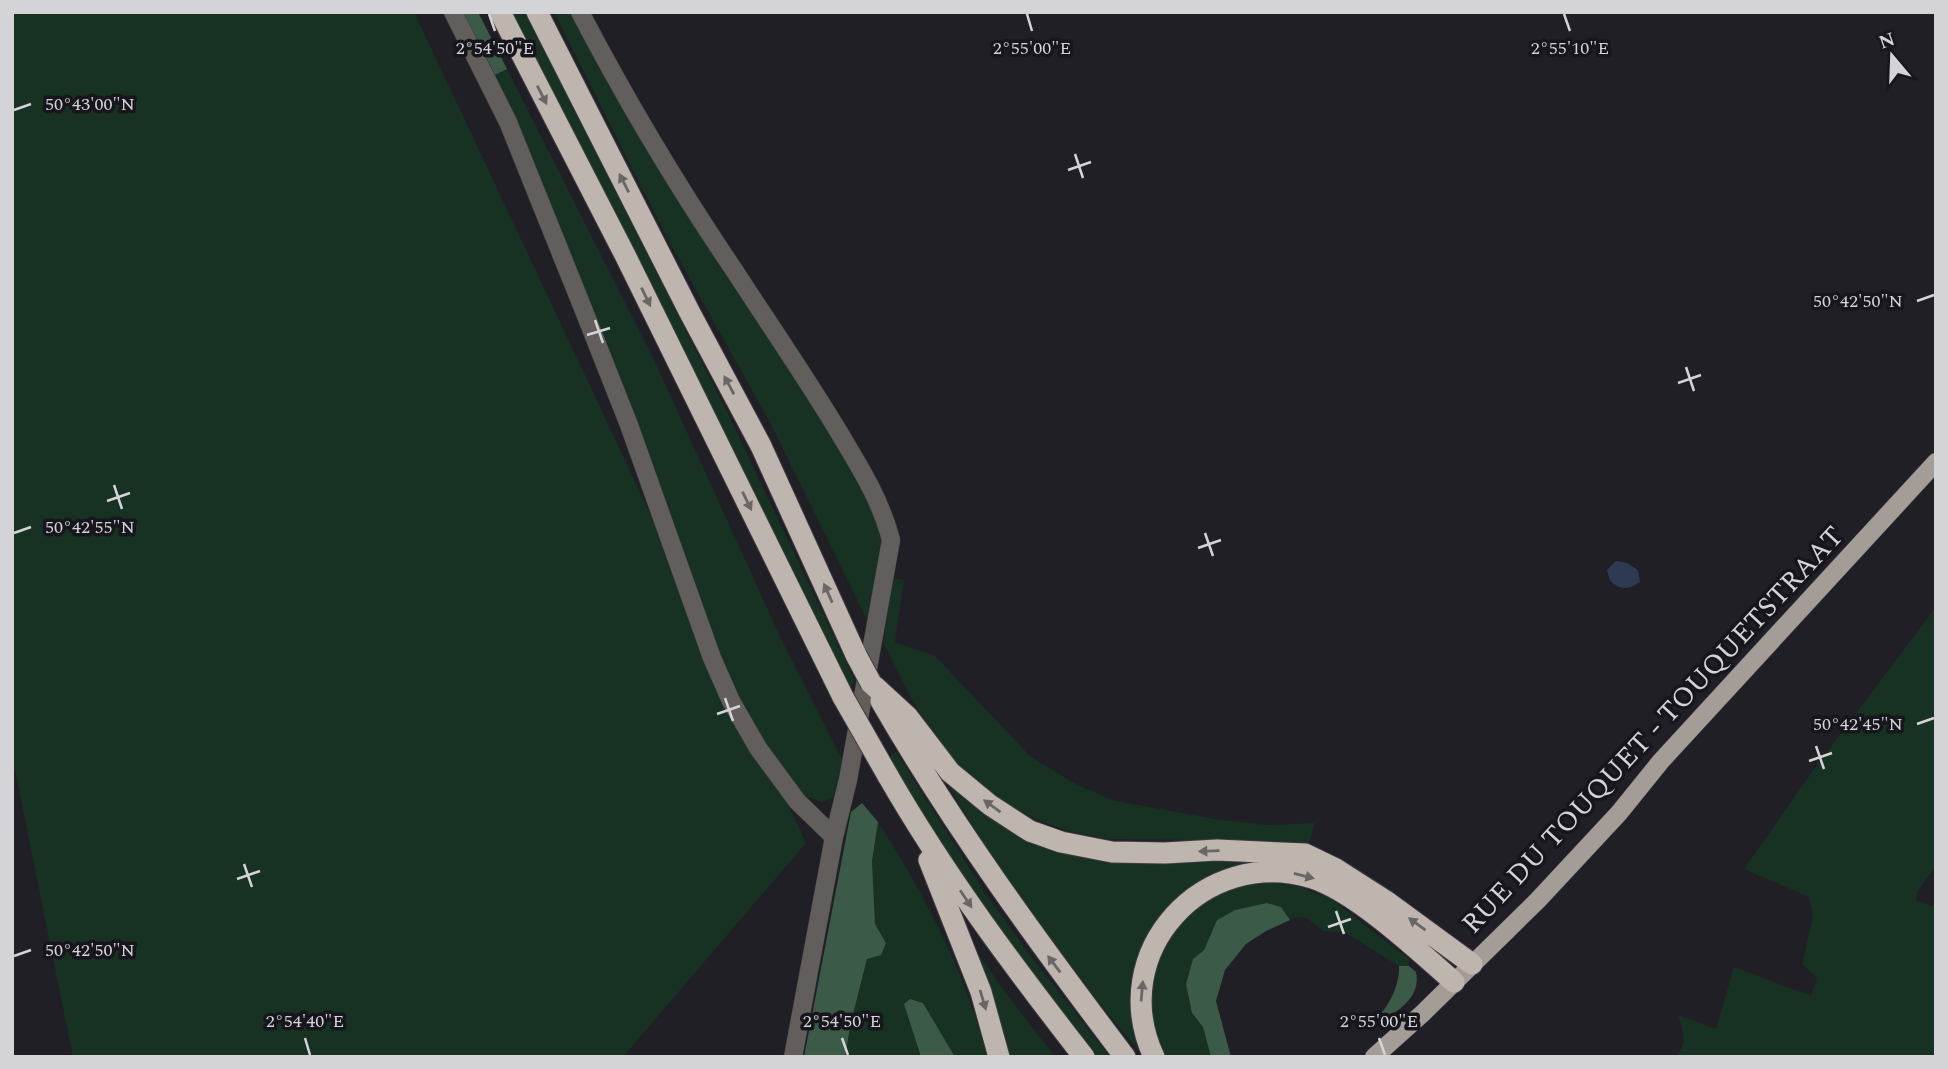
<svg xmlns="http://www.w3.org/2000/svg" width="1948" height="1069" viewBox="0 0 1948 1069" font-family="Spectral,serif">
	<rect width="100%" height="100%" fill="#211f26"/>
	<path fill="#173122" d="M 12,12 L 414,12 L 714,649 L 557,225 L 495,75 L 507,69 L 655,362 L 783,643 L 845,765 L 835,797 L 822,802 L 805,796 L 787,777 L 748,719 L 806,843 L 623,1057 L 73,1057 L 12,755 Z
		M 509,12 L 524,12 L 728,414 L 855,681 L 848,692 Z
		M 554,12 L 572,12 L 845,453 L 882,530 L 879,579 L 868,622 L 772,426 L 666,236 Z
		M 893,578 L 904,580 L 895,642 L 935,656 L 1030,756 L 1074,783 L 1112,800 L 1214,819 L 1267,825 L 1315,823 L 1308,846 L 1278,841 L 1107,839 L 1069,831 L 1038,820 L 1003,802 L 968,778 L 944,752 L 910,696 L 883,643 Z
		M 1936,607 L 1936,866 L 1917,892 L 1916,901 L 1936,907 L 1936,1057 L 1674,1057 C 1689,1046 1683,1030 1678,1015 L 1716,1029 L 1734,967 L 1811,996 L 1817,978 L 1802,964 L 1813,916 L 1809,897 L 1744,869 L 1810,775 Z
		M 896,752 L 984,891 L 1026,950 L 1110,1057 L 1095,1057 L 1045,995 L 972,895 L 887,758 Z
		M 943,776 L 978,810 L 1030,840 L 1303,863 L 1353,893 L 1267,866 L 1170,910 L 1134,1019 L 1141,1053 C 1067,967 999,874 943,776 Z
		M 878,822 C 925,895 966,973 987,1057 L 955,1057 L 923,1004 L 917,1049 L 921,1057 L 845,1057 L 851,1022 L 867,959 L 886,943 L 875,925 L 872,861 Z
		M 1269,882 L 1300,887 L 1331,899 L 1409,959 L 1409,966 L 1399,966 L 1344,932 L 1323,931 L 1307,918 L 1298,917 L 1290,920 L 1281,907 L 1267,903 L 1217,920 L 1204,950 L 1193,959 L 1192,1013 L 1203,1026 L 1211,1057 L 1162,1057 C 1158,1047 1153,1036 1151,1026 C 1138,968 1182,904 1237,887 C 1247,884 1259,883 1269,882 Z
		M 958,925 L 1003,989 L 1055,1057 L 1005,1057 Z"/>
	<path fill="#3b5a47" d="M 462,12 L 478,12 L 507,69 L 495,75 Z
		M 862,803 L 878,822 L 872,861 L 875,924 L 886,943 L 881,955 L 867,959 L 851,1022 L 845,1057 L 804,1057 L 851,812 Z
		M 1267,903 L 1281,907 L 1290,920 L 1266,931 L 1246,944 L 1225,970 L 1216,1001 L 1231,1057 L 1211,1057 L 1203,1027 L 1192,1013 L 1186,984 L 1193,959 L 1204,950 L 1217,920 L 1235,910 Z
		M 1399,966 L 1409,966 L 1416,972 C 1421,995 1402,1008 1385,1020 L 1376,1018 C 1390,1006 1400,983 1399,966 Z
		M 910,999 L 923,1003 L 955,1057 L 921,1057 L 904,1004 Z"/>
	<path fill="#2e3a54" d="M 1616,561 L 1627,563 L 1638,570 L 1640,582 C 1628,590 1621,590 1610,581 L 1607,570 Z"/>
	<g fill="none" stroke-linecap="round" stroke-linejoin="round">
		<g stroke="#3e3c42" stroke-width="19">
			<path id="minor" d="M 453,12 L 508,122 L 582,306 L 629,425 L 712,658 L 731,701 L 758,748 L 797,801 L 834,837
				M 580,12 C 627,102 679,189 736,273 C 771,327 807,379 840,434 C 861,469 881,501 891,540 L 848,780 L 834,837 L 793,1057"/>
		</g>
		<g stroke="#3e3c42" stroke-width="19">
			<path id="major" d="M 1374,1057 L 1423,1013 L 1538,900 L 1619,813 L 1661,761 L 1936,462"/>
		</g>
		<g stroke="#3e3c42" stroke-width="23">
			<path id="highway" d="M 500,12 L 625,255 L 843,697
				M 537,12 L 690,313 L 761,446 L 856,655
				M 871,683 L 908,717 L 950,772 L 990,805 L 1030,831 L 1061,842 L 1112,852 L 1165,853 L 1217,850 L 1305,854 L 1336,869 L 1386,901 L 1472,964
				M 881,701 C 953,826 1038,942 1125,1057
				M 888,776 C 945,875 1013,966 1084,1057
				M 929,860 L 981,992 L 999,1057
				M 1154,1057 C 1105,952 1204,845 1312,878 C 1356,892 1419,951 1454,982"/>
		</g>
		<use href="#minor" stroke="#625e5c" stroke-width="18"/>
		<use href="#major" stroke="#a49d97" stroke-width="18"/>
		<use href="#highway" stroke="#beb5af" stroke-width="21"/>
		<g stroke="#3e3c42" stroke-width="23" stroke-linecap="butt">
			<path id="highway-bridge" d="M 856,655 L 871,683
				M 843,697 L 888,776"/>
		</g>
		<use href="#highway-bridge" stroke="#beb5af" stroke-width="21"/>
	</g>
	<defs><path id="oneway-solid" d="M-6-.8H1V-3.2L6.5 0L1 3.2V.8H-6Z" transform="scale(1.75)"/></defs>
	<g fill="#6a6666">
		<use href="#oneway-solid" transform="translate(542 95) rotate(63)"/>
		<use href="#oneway-solid" transform="translate(624 183) rotate(-117)"/>
		<use href="#oneway-solid" transform="translate(646 297) rotate(64)"/>
		<use href="#oneway-solid" transform="translate(729 385) rotate(-118)"/>
		<use href="#oneway-solid" transform="translate(747 501) rotate(64)"/>
		<use href="#oneway-solid" transform="translate(828 593) rotate(-114)"/>
		<use href="#oneway-solid" transform="translate(992 806) rotate(-144)"/>
		<use href="#oneway-solid" transform="translate(1209 851) rotate(178)"/>
		<use href="#oneway-solid" transform="translate(1304 876) rotate(14)"/>
		<use href="#oneway-solid" transform="translate(966 899) rotate(56)"/>
		<use href="#oneway-solid" transform="translate(1417 924) rotate(-144)"/>
		<use href="#oneway-solid" transform="translate(1054 964) rotate(-127)"/>
		<use href="#oneway-solid" transform="translate(1142 991) rotate(-85)"/>
		<use href="#oneway-solid" transform="translate(983 1000) rotate(73)"/>
	</g>
	<path fill="none" stroke="#d4d3d8" stroke-width="2.5" d="M 489,14 L 495,31M 1027,14 L 1032,31M 1564,14 L 1570,31M 14,110 L 31,104M 1075,154 L 1083,178M 1068,170 L 1091,162M 1917,301 L 1934,295M 595,320 L 603,343M 587,335 L 610,328M 1686,367 L 1694,391M 1678,383 L 1701,375M 114,485 L 122,509M 107,501 L 130,493M 14,533 L 31,527M 1205,533 L 1213,556M 1198,548 L 1221,540M 725,698 L 733,721M 717,714 L 740,706M 1917,724 L 1934,718M 1816,746 L 1824,769M 1809,761 L 1832,753M 244,864 L 252,887M 237,879 L 260,871M 1336,911 L 1344,934M 1328,927 L 1351,919M 14,956 L 31,950M 305,1038 L 310,1055M 842,1038 L 848,1055M 1379,1038 L 1385,1055"/>
	<g text-anchor="middle" dominant-baseline="central" stroke-width="7" stroke-linejoin="round" paint-order="stroke">
		<g font-size="28" fill="#d4d3d8" stroke="#17161c">
			<text transform="translate(1653 730) rotate(-47)">RUE DU TOUQUET - TOUQUETSTRAAT</text>
		</g>
	</g>
	<g font-size="18" text-anchor="middle" fill="#d4d3d8" stroke="#17161c" stroke-width="7" stroke-linejoin="round" paint-order="stroke">
		<text x="495" y="54">2°54'50"E</text>
		<text x="1032" y="54">2°55'00"E</text>
		<text x="1570" y="54">2°55'10"E</text>
		<text x="90" y="110">50°43'00"N</text>
		<text x="1858" y="307">50°42'50"N</text>
		<text x="90" y="533">50°42'55"N</text>
		<text x="1858" y="730">50°42'45"N</text>
		<text x="90" y="956">50°42'50"N</text>
		<text x="305" y="1027">2°54'40"E</text>
		<text x="842" y="1027">2°54'50"E</text>
		<text x="1379" y="1027">2°55'00"E</text>
	</g>
	<rect width="1948" height="1069" fill="none" stroke="#d4d3d8" stroke-width="28"/>
	<g transform="translate(1892 56) rotate(341)" stroke="#17161c" stroke-width="5" paint-order="stroke">
	<path d="M0-5L12 26L0 18L-12 26Z" fill="#d4d3d8"/>
	<text y="-10" font-size="19" font-weight="bold" text-anchor="middle" fill="#d4d3d8">N</text>
	</g>
</svg>
